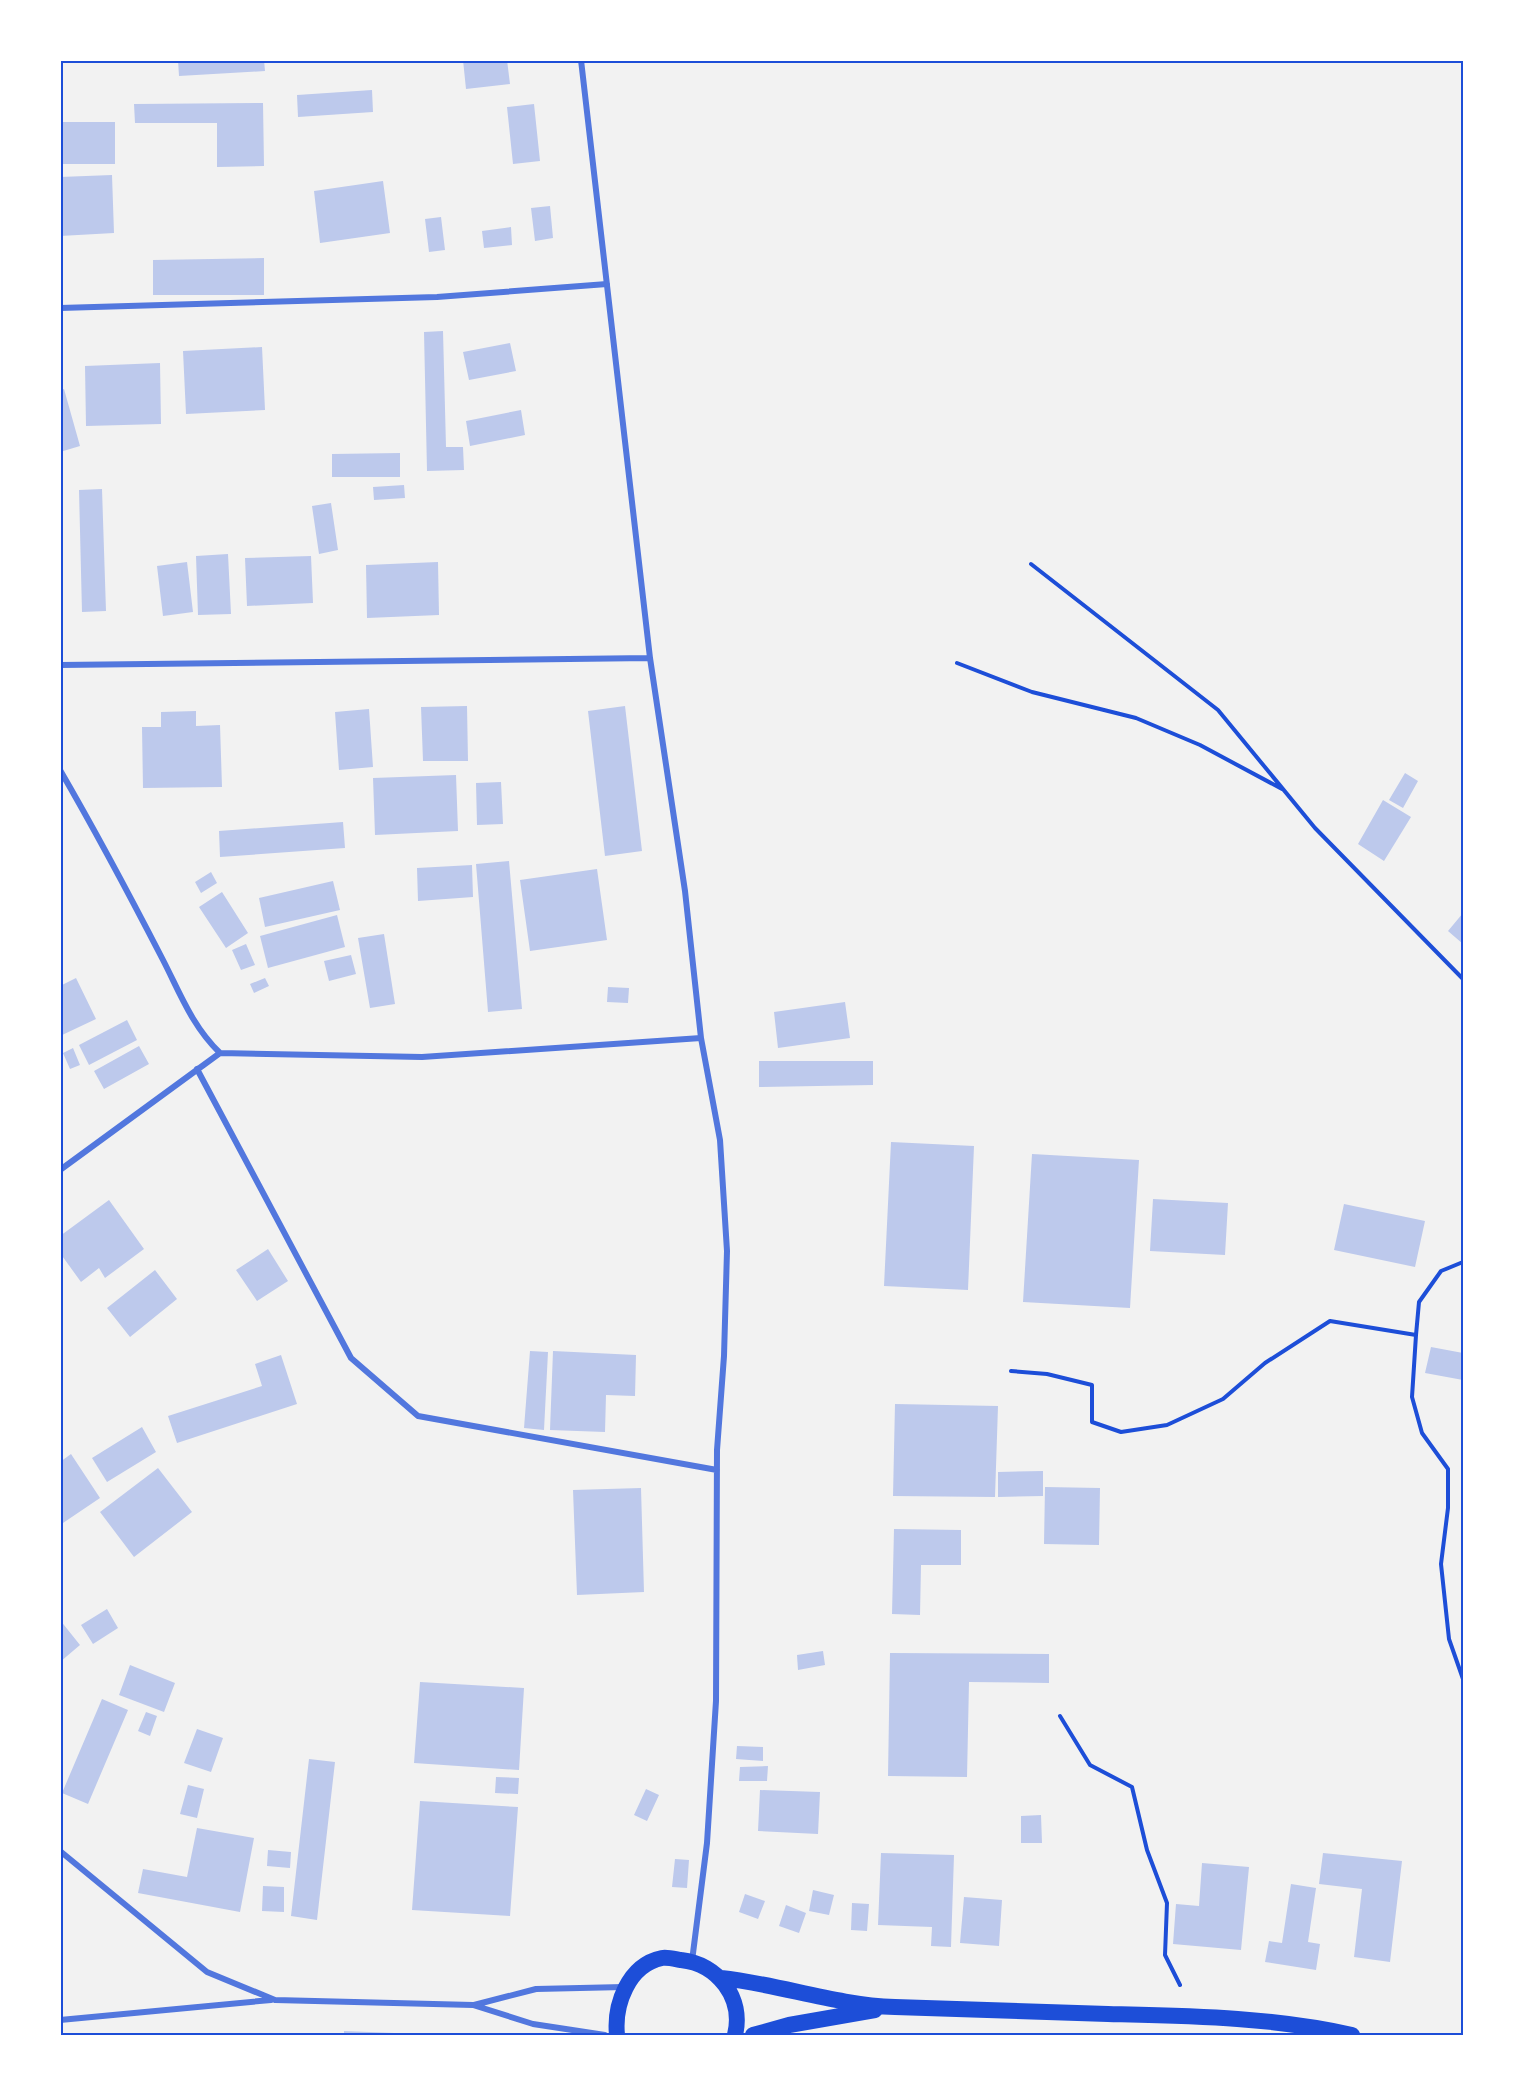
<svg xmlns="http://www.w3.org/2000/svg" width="1523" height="2095" viewBox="0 0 1523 2095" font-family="Figtree,sans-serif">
	<rect width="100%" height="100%" fill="#f2f2f2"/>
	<path fill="#bdc9ec" d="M 178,60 L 264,60 L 265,71 L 179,76 Z
		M 463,60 L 507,60 L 510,84 L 466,89 Z
		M 372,90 L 373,112 L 298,117 L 297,95 Z
		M 263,103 L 264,166 L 217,167 L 217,123 L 135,123 L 134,104 Z
		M 534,104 L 540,161 L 513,164 L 507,107 Z
		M 60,122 L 115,122 L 115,164 L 60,164 Z
		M 112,175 L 114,233 L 60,236 L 60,177 Z
		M 383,181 L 390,233 L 320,243 L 314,191 Z
		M 550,206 L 553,238 L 535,241 L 531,208 Z
		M 441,217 L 445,250 L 429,252 L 425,219 Z
		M 511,227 L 512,245 L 484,248 L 482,231 Z
		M 264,258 L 264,295 L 153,295 L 153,260 Z
		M 443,331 L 446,447 L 463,447 L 464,470 L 427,471 L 424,332 Z
		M 510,343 L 516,371 L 469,380 L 463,352 Z
		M 262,347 L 265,410 L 186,414 L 183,351 Z
		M 160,363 L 161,424 L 86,426 L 85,366 Z
		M 64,389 L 80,446 L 60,452 L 60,390 Z
		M 521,410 L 525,435 L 470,446 L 466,421 Z
		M 400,453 L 400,477 L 332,477 L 332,454 Z
		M 404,485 L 405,498 L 374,500 L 373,487 Z
		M 102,489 L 106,611 L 82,612 L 79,490 Z
		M 331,503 L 338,550 L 319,554 L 312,506 Z
		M 228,554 L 231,614 L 198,615 L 196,556 Z
		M 311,556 L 313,603 L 247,606 L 245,558 Z
		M 187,562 L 193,612 L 163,616 L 157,566 Z
		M 438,562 L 439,615 L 367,618 L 366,565 Z
		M 467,706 L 468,761 L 423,761 L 421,707 Z
		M 625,706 L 642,851 L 605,856 L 588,711 Z
		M 369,709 L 373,767 L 339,770 L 335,712 Z
		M 196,711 L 196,726 L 220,725 L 222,787 L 143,788 L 142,727 L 161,727 L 161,712 Z
		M 1405,773 L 1418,781 L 1403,808 L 1389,800 Z
		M 456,775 L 458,831 L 375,835 L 373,778 Z
		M 501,782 L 503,824 L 477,825 L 476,783 Z
		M 1383,800 L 1411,817 L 1384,861 L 1358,844 Z
		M 343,822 L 345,848 L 220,857 L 219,831 Z
		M 509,861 L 522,1009 L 488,1012 L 476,864 Z
		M 472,865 L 473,897 L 418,901 L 417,868 Z
		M 597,869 L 607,940 L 530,951 L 520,880 Z
		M 211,872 L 217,883 L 201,893 L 195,882 Z
		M 333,881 L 340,910 L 265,927 L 259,898 Z
		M 222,892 L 248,933 L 226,948 L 199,907 Z
		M 1463,913 L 1463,944 L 1448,931 Z
		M 337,915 L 345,947 L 268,968 L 260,936 Z
		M 384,934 L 395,1004 L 370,1008 L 358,938 Z
		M 246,944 L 255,965 L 241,970 L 232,950 Z
		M 351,955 L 356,974 L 329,981 L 324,961 Z
		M 76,978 L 96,1019 L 60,1036 L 60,986 Z
		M 265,978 L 269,986 L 254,993 L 250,984 Z
		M 608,987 L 629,988 L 628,1003 L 607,1002 Z
		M 845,1002 L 850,1038 L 778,1048 L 774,1012 Z
		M 127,1020 L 137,1040 L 89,1065 L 79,1045 Z
		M 139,1046 L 149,1064 L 104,1089 L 94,1071 Z
		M 73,1048 L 80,1065 L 70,1069 L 63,1053 Z
		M 759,1061 L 873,1061 L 873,1085 L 759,1087 Z
		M 891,1142 L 974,1146 L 968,1290 L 884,1286 Z
		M 1032,1154 L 1139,1160 L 1130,1308 L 1023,1302 Z
		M 1153,1199 L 1228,1203 L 1225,1255 L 1150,1251 Z
		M 109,1200 L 144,1249 L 105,1278 L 99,1268 L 81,1282 L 60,1253 L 60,1236 Z
		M 1344,1204 L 1425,1221 L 1415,1267 L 1334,1250 Z
		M 268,1249 L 288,1281 L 257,1301 L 236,1270 Z
		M 155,1270 L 177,1299 L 130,1337 L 107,1308 Z
		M 1431,1347 L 1463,1353 L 1463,1380 L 1425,1373 Z
		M 530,1351 L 548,1352 L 544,1430 L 524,1428 Z
		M 553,1351 L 636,1355 L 635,1396 L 606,1395 L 605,1432 L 550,1430 Z
		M 281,1355 L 297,1404 L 177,1443 L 168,1416 L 262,1386 L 255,1364 Z
		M 895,1404 L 998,1406 L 995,1497 L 893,1496 Z
		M 142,1427 L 156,1452 L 107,1482 L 92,1458 Z
		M 71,1454 L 100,1498 L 60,1525 L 60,1462 Z
		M 158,1468 L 192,1512 L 134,1557 L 100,1512 Z
		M 1043,1471 L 1043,1496 L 998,1497 L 998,1472 Z
		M 1045,1487 L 1100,1488 L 1099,1545 L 1044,1544 Z
		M 641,1488 L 644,1592 L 577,1595 L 573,1490 Z
		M 894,1529 L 961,1530 L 961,1565 L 921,1565 L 920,1615 L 892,1614 Z
		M 107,1609 L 118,1628 L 93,1644 L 81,1625 Z
		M 60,1620 L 80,1645 L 60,1662 Z
		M 823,1651 L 825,1665 L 798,1670 L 797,1655 Z
		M 890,1653 L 1049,1654 L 1049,1683 L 969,1682 L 967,1777 L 888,1776 Z
		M 130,1665 L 175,1683 L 164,1712 L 119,1695 Z
		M 420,1682 L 524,1688 L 519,1770 L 414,1763 Z
		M 102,1699 L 128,1710 L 88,1804 L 62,1793 Z
		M 146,1712 L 157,1716 L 150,1736 L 138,1731 Z
		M 197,1729 L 223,1738 L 211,1772 L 184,1763 Z
		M 737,1746 L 763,1747 L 763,1761 L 736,1759 Z
		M 309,1759 L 335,1762 L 317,1920 L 291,1916 Z
		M 768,1766 L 767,1781 L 739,1781 L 740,1767 Z
		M 496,1777 L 519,1778 L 518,1794 L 495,1793 Z
		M 188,1785 L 204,1789 L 197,1818 L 180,1814 Z
		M 646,1789 L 659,1795 L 647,1821 L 634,1815 Z
		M 760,1790 L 820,1792 L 818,1834 L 758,1831 Z
		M 420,1801 L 518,1807 L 510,1916 L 412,1910 Z
		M 1041,1815 L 1042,1843 L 1021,1843 L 1021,1816 Z
		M 197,1828 L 254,1838 L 240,1912 L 138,1893 L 143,1869 L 187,1877 Z
		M 268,1850 L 291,1852 L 290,1868 L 267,1866 Z
		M 881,1853 L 954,1855 L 951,1947 L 931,1946 L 932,1927 L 878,1925 Z
		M 1323,1853 L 1402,1861 L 1390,1962 L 1354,1957 L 1362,1889 L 1319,1884 Z
		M 675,1859 L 689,1860 L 687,1888 L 672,1887 Z
		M 1202,1863 L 1249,1867 L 1241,1950 L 1173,1944 L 1176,1904 L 1199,1906 Z
		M 1291,1884 L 1316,1888 L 1308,1942 L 1320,1944 L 1316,1970 L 1265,1962 L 1269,1941 L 1282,1943 Z
		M 263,1886 L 284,1887 L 284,1912 L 262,1911 Z
		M 813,1890 L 834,1895 L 829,1915 L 809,1911 Z
		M 745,1894 L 765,1901 L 758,1919 L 739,1912 Z
		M 964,1897 L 1002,1900 L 999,1946 L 960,1943 Z
		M 852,1903 L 869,1904 L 867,1931 L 851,1930 Z
		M 786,1905 L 806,1913 L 799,1933 L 779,1926 Z
		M 344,2031 L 394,2033 L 393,2035 L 344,2035 Z"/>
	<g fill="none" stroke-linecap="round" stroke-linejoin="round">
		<path stroke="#1d4ed8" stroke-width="4" d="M 1031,564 L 1218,710 L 1315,828 L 1463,979
			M 957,663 L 1032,692 L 1136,718 L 1200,745 L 1282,789
			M 1416,1335 L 1419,1302 L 1441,1271 L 1463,1262
			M 1011,1371 L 1047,1374 L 1092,1385 L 1092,1422 L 1121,1432 L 1167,1425 L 1223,1399 L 1265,1363 L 1330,1321 L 1416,1335 L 1412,1397 L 1422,1433 L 1448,1469 L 1448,1508 L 1441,1564 L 1449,1639 L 1463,1679
			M 1060,1716 L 1090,1765 L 1132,1787 L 1147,1850 L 1167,1903 L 1165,1955 L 1180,1985"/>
		<path stroke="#5277de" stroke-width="6" d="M 581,60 L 650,658 L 685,891 L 701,1038 L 720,1140 L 727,1251 L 724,1356 L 717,1450 L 716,1701 L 707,1843 L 692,1961
			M 60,308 L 437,297 L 607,284
			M 60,665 L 650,658
			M 60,770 C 96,832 130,896 163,960 C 180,993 192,1026 220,1053 L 422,1057 L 701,1038
			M 197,1069 L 351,1358 L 418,1416 L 717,1470
			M 60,1170 L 220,1053
			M 60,1851 L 207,1972 L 275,2000 L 473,2005 L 533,2024 L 605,2035
			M 474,2005 L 536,1989 L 624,1987
			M 60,2020 L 271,2000"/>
		<path stroke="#1d4ed8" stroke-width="16" d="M 721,1978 C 779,1984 835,2005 895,2007 C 966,2010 1037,2012 1108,2014 C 1191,2016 1272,2017 1352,2035
			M 617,2035 C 614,2005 628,1965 662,1958 C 667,1957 675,1959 681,1960 C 718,1964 744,1998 735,2035
			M 753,2035 L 789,2025 L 875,2010"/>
	</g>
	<rect width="1523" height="2095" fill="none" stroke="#ffffff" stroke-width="123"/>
	<rect x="62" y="62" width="1400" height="1972" fill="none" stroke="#1d4ed8" stroke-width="2"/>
</svg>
